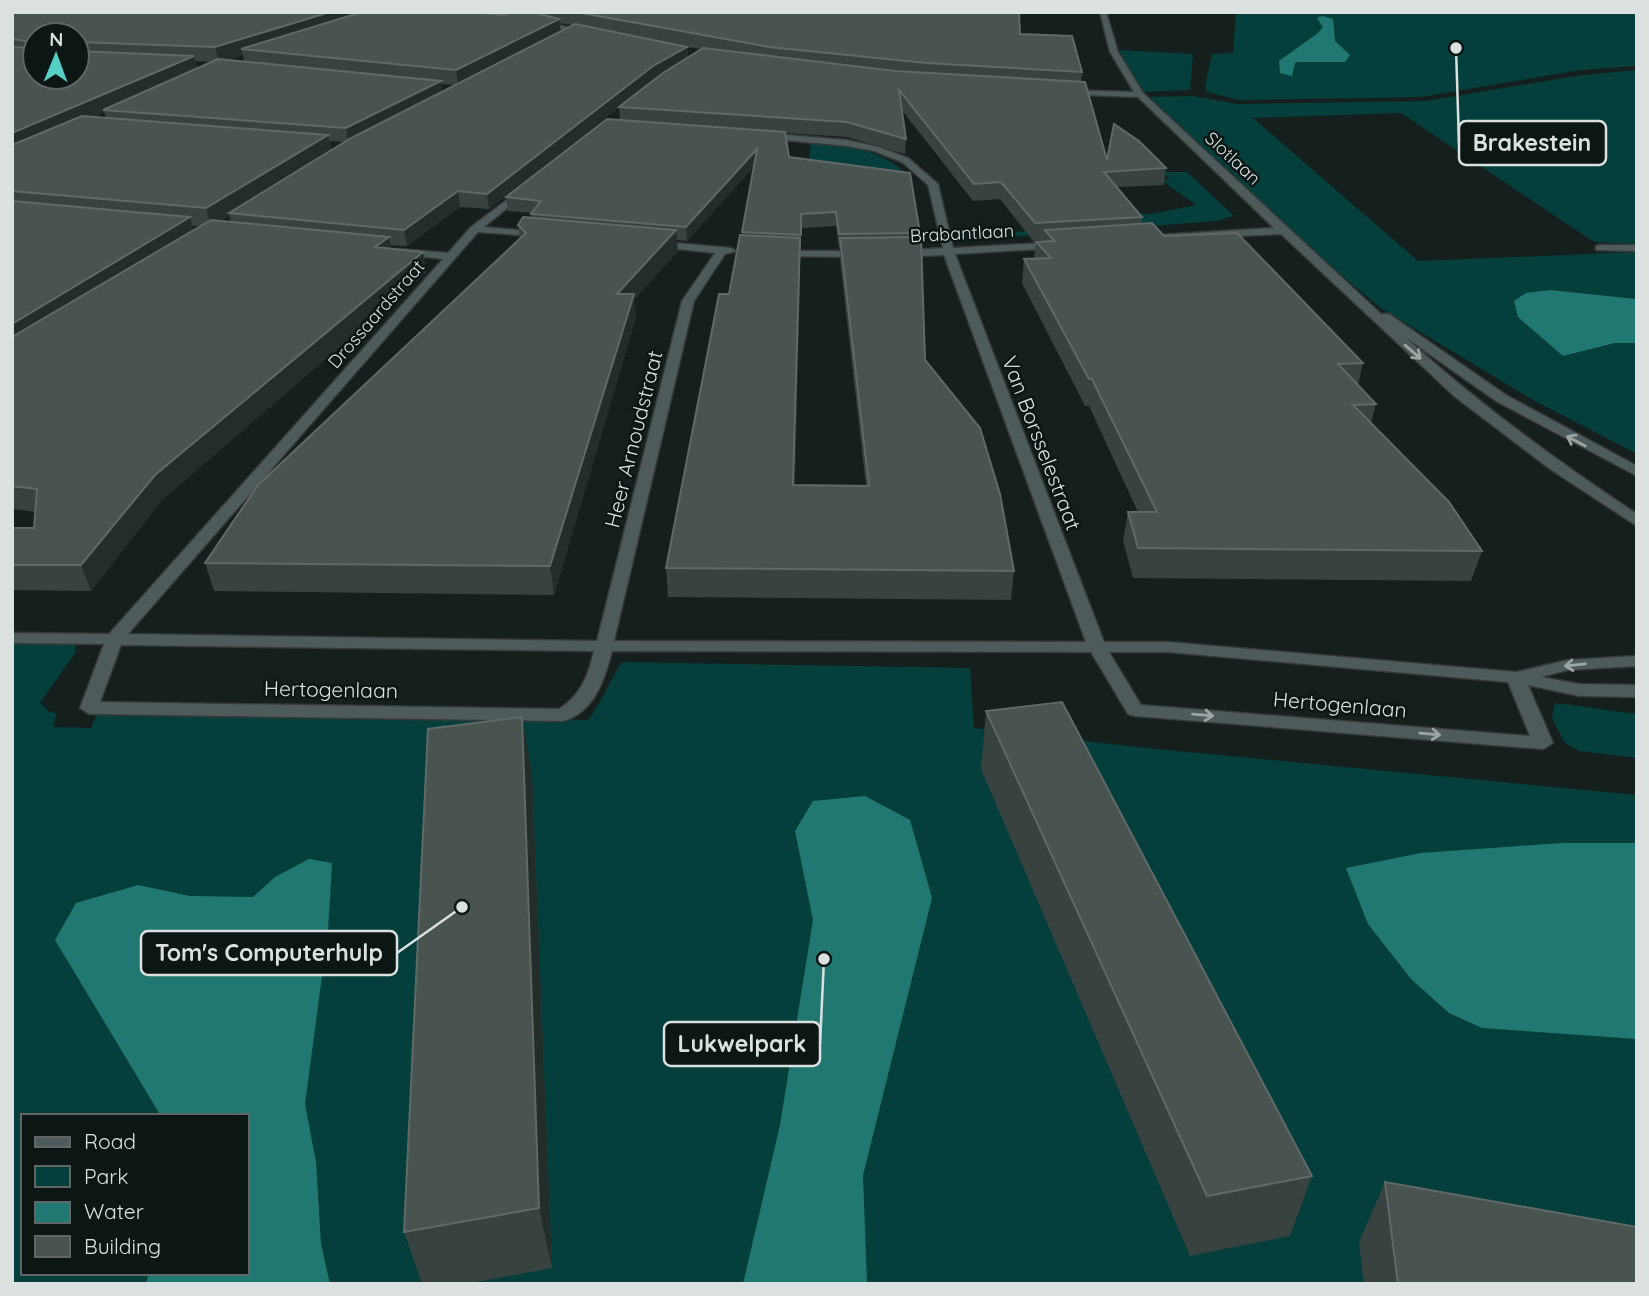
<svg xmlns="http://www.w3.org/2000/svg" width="1649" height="1296" viewBox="0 0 1649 1296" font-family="Quicksand,sans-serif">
	<rect width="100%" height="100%" fill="#151f1e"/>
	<path fill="#053f3c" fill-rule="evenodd" d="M 1236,12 L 1637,12 L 1637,66 L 1581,70 L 1421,97 L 1239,100 L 1207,92 L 1205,86 L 1212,54 L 1233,53 Z
		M 1119,50 L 1193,54 L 1190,90 L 1140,92 Z
		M 1637,70 L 1637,244 L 1594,242 L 1401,113 L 1253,118 L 1418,261 L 1637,252 L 1637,299 L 1550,290 L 1563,356 L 1615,343 L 1637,343 L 1637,454 L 1533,400 L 1382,309 L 1284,228 L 1144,97 L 1193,96 L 1237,104 L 1426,101 L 1582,75 Z
		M 811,141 C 844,141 878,151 904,171 L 809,160 Z
		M 1162,172 L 1187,172 L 1234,216 L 1216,221 L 961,241 L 959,236 L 1091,227 L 1118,213 L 1151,214 L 1196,205 L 1161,180 L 1170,179 Z
		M 12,637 L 77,638 L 75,653 L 40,703 L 50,712 L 57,713 L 53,727 L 91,728 L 97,713 L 588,720 C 603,701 609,681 622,662 L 970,668 L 974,728 L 1146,748 L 1637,795 L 1637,1284 L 12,1284 ZM 23,1116 L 247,1116 L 247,1273 L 23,1273 Z
		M 1555,703 L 1637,714 L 1637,758 L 1579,751 L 1565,743 L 1552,719 Z"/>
	<path fill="#217873" d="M 1322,16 L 1333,19 L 1335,41 L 1350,55 L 1345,62 L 1298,62 L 1295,63 L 1292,76 L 1280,73 L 1279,61 L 1318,33 L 1323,27 L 1317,18 Z
		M 1550,290 L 1637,299 L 1637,343 L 1615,343 L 1563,356 L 1518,317 L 1514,301 L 1526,293 Z
		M 865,796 L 910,820 L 932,898 L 863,1175 L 867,1284 L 743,1284 L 780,1125 L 813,920 L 795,831 L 813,801 Z
		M 1562,843 L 1637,843 L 1637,1039 L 1482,1028 L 1449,1013 L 1411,979 L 1368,924 L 1346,868 L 1421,853 Z
		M 309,859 L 332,863 L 328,931 L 305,1104 L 316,1162 L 321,1244 L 330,1284 L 146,1284 L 149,1273 L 247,1273 L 247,1116 L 161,1116 L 55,940 L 76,903 L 138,885 L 190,896 L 253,897 L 275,877 Z"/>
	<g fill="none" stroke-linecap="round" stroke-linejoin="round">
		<g stroke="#323938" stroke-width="3">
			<path id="minor" d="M 486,12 L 500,12 L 593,33 L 589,35 Z
				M 1100,12 L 1106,12 L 1118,52 L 1143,93 L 1381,314 L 1389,314 L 1506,395 L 1637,466 L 1637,476 L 1496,401 L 1405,337 C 1478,403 1555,460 1637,514 L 1637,526 L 1550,469 L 1454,396 L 1281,234 L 1153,240 L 1153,236 L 1157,235 L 1274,228 L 1138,97 L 1061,94 L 1064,90 L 1134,92 L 1110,52 Z
				M 764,133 L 847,140 L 879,147 L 908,158 L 938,184 L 953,248 L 1059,242 L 1064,245 L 1059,248 L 955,254 L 1104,642 L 1168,642 L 1516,672 L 1568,660 L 1637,656 L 1637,666 L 1568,670 L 1541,677 L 1579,684 L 1637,685 L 1637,697 L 1579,696 L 1528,685 L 1553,743 L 1543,749 L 1135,716 L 1128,714 L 1091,652 L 612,651 C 605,679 594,713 563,721 L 89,714 L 80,708 L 104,644 L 12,643 L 12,633 L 109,634 L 443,259 L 402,254 L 398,253 L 398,249 L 448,253 L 471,227 L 524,187 L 529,190 L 527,192 L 484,227 L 542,232 L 547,235 L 546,237 L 478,232 L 128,634 L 597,641 L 682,301 L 715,253 L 650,246 L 649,244 L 654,241 L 731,248 L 736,251 L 725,254 L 694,301 L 614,641 L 1086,642 L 944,255 L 899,257 L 894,254 L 899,251 L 943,248 L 928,185 L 902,162 L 874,151 L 847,146 L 761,138 ZM 121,645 L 594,651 C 588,676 581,695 559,709 L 100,702 ZM 1109,652 L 1168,652 L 1508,682 L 1530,736 L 1141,705 Z
				M 1600,245 L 1637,245 L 1637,251 L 1596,250 L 1596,246 Z
				M 776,251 L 864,251 L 869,254 L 864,257 L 772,256 L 772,252 Z"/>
		</g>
		<use href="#minor" fill="#4f5b5a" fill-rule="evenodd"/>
	</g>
	<path fill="#374241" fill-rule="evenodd" d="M 12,12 L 1019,12 L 1020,34 L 1082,72 L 1081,82 L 1107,160 L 1166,168 L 1164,185 L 1118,187 L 1142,217 L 1141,223 L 1164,236 L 1363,363 L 1358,385 L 1376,404 L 1371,423 L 1482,551 L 1471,581 L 1133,578 L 1123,541 L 1128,512 L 1138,512 L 1089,406 L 1085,406 L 1022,283 L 1024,259 L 1034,259 L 1036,242 L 1044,240 L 1033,241 L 1000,199 L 973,201 L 901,109 L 906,139 L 905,154 L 847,137 L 786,133 L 789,157 L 920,233 L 925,360 L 1014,571 L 1011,600 L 668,597 L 666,568 L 742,235 L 754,166 L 687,241 L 677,240 L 678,251 L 634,300 L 636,317 L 554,595 L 214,591 L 205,563 L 520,239 L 518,225 L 531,218 L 532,213 L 508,211 L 506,197 L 620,120 L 619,107 L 489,209 L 460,207 L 407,246 L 390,245 L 391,248 L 427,272 L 163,499 L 91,591 L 12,590 L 12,528 L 34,528 L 36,512 L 12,509 ZM 559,23 L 572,25 L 560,31 ZM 77,35 L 77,77 L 35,77 ZM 687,47 L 701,49 L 688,57 ZM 243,55 L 244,62 L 226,60 ZM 195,61 L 212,62 L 197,69 ZM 441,84 L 455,85 L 442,91 ZM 104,112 L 106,118 L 95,117 ZM 330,141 L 344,142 L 331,150 ZM 229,216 L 231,222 L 221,221 ZM 192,226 L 201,226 L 193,231 ZM 836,226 L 839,249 L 840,249 L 840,260 L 866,486 L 795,485 L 801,228 Z
		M 986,711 L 1312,1176 L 1290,1236 L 1190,1256 L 981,769 Z
		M 522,717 L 532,775 L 552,1268 L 466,1284 L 422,1284 L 404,1232 Z
		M 1385,1182 L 1637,1284 L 1364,1284 L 1359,1242 Z"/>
	<path fill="#222d2c" d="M 330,12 L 377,12 L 241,49 L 243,55 L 219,62 L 215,47 Z
		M 559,19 L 561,33 L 458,85 L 456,70 Z
		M 687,47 L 688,59 L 654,79 L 489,209 L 487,194 L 653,66 Z
		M 194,56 L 198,71 L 103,110 L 104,112 L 12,153 L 12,133 Z
		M 441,81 L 443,94 L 348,142 L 346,128 Z
		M 328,135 L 332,152 L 229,213 L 229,216 L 211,227 L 206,208 Z
		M 757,149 L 757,162 L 687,241 L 686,227 Z
		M 458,191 L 460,207 L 407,246 L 404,230 Z
		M 190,217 L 195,237 L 12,351 L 12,324 Z
		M 676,230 L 678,251 L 634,300 L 636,317 L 554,595 L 550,566 L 617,294 Z
		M 389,237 L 393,257 L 375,247 Z
		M 800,238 L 800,260 L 794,513 L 793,485 Z
		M 423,252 L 427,272 L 163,499 L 91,591 L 81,565 L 155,475 Z
		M 522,717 L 532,775 L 552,1268 L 539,1208 Z"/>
	<path fill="#495352" stroke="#606968" stroke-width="2" d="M 12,12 L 330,12 L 215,47 L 77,42 L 77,35 L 35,35 L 35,77 L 77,77 L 77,51 L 194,56 L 12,133 L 12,47 L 30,48 L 33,42 L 12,39 Z
		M 362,12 L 470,12 L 505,15 L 511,12 L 532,12 L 559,19 L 456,70 L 241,49 Z
		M 576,12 L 1019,12 L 1020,34 L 1072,36 L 1082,72 L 926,63 L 769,47 Z
		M 575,24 L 687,47 L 653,66 L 487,194 L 458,191 L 404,230 L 229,213 L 351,138 Z
		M 703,48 L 895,71 L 1085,82 L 1107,160 L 1114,124 L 1139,141 L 1166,168 L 1104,172 L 1142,217 L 1035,223 L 1001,182 L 974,184 L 899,90 L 906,139 L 847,122 L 619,107 L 663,73 Z
		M 218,59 L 441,81 L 346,128 L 103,110 Z
		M 82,116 L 328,135 L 206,208 L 12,191 L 12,145 Z
		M 607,119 L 785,132 L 789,157 L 910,173 L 920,233 L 839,234 L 836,212 L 801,214 L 801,235 L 742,232 L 757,149 L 686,227 L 531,214 L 541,201 L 506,197 Z
		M 12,201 L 190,217 L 12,324 Z
		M 523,217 L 676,230 L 617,294 L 634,294 L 550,566 L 205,563 L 258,485 L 526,233 L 518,225 Z
		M 211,220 L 389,237 L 375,247 L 423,252 L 155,475 L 81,565 L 12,565 L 12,528 L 34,528 L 37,489 L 12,486 L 12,337 Z
		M 1152,223 L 1164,236 L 1237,233 L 1363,363 L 1338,364 L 1376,404 L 1353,405 L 1449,502 L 1482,551 L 1138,548 L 1128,512 L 1157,512 L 1092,379 L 1089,379 L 1024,259 L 1051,258 L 1036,242 L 1054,241 L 1045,230 Z
		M 740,235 L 800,238 L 793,485 L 869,486 L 840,238 L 921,237 L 925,360 L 980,428 L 1000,494 L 1014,571 L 666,568 L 719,294 L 729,294 Z
		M 1062,702 L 1312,1176 L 1207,1196 L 986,711 Z
		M 522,717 L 539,1208 L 404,1232 L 428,729 Z
		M 1385,1182 L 1637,1227 L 1637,1284 L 1398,1284 Z"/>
	<defs><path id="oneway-shaft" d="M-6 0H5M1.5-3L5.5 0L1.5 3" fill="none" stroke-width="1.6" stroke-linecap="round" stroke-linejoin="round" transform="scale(1.75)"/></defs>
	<g stroke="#9ba5a4">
		<use href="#oneway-shaft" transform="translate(1413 352) rotate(41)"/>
		<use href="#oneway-shaft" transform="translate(1576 441) rotate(-152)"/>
		<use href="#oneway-shaft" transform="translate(1575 665) rotate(174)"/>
		<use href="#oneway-shaft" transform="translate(1203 715) rotate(5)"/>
		<use href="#oneway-shaft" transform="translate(1430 734) rotate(5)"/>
	</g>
	<g text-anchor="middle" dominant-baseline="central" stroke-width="5" stroke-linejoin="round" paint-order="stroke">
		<g font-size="18" fill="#dae1e0" stroke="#0c1615">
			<text transform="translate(1233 158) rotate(43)">Slotlaan</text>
			<text transform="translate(962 233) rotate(-3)">Brabantlaan</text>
			<text transform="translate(376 314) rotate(-49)">Drossaardstraat</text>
		</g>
		<g font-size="21" fill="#dae1e0" stroke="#0c1615">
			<text transform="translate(633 439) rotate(-76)">Heer Arnoudstraat</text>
			<text transform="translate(1042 443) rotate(69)">Van Borsselestraat</text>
			<text transform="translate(331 689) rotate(1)">Hertogenlaan</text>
			<text transform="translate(1340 704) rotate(5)">Hertogenlaan</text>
		</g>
	</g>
	<path fill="none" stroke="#dae1e0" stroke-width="2.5" d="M1456 48L1459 143M462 907L397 953M824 959L820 1044"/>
	<g fill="#dae1e0" stroke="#0c1615" stroke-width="2.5">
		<circle cx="1456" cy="48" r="7"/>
		<circle cx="462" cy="907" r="7"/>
		<circle cx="824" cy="959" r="7"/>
	</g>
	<g fill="#0c1615" stroke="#dae1e0" stroke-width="2.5">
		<rect x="1459" y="121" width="147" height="44" rx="7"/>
		<rect x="141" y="931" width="256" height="44" rx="7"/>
		<rect x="664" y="1022" width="156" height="44" rx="7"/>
	</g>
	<g font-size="23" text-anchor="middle" font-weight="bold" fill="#dae1e0">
		<text x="1532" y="151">Brakestein</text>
		<text x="269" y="961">Tom's Computerhulp</text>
		<text x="742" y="1052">Lukwelpark</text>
	</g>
	<rect width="1649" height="1296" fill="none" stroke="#dae1e0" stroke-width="28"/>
	<rect x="21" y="1114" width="228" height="161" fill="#0c1615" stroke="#5e6766" stroke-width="2"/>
	<rect x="35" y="1137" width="35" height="10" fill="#4f5b5a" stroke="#5e6766" stroke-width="2"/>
	<text x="84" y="1149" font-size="21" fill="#dae1e0">Road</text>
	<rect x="35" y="1166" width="35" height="21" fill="#053f3c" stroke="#5e6766" stroke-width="2"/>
	<text x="84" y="1184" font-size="21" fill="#dae1e0">Park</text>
	<rect x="35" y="1202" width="35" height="21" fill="#217873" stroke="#5e6766" stroke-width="2"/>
	<text x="84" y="1219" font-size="21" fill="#dae1e0">Water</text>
	<rect x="35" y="1236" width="35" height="21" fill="#495352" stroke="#5e6766" stroke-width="2"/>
	<text x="84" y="1254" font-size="21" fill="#dae1e0">Building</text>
	<g transform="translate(56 56) rotate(1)"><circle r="33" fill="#0c1615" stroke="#5e6766" stroke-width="2"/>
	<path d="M0-5L12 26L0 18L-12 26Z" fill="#55cec6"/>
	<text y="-10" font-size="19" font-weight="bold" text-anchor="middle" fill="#dae1e0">N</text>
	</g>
</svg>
